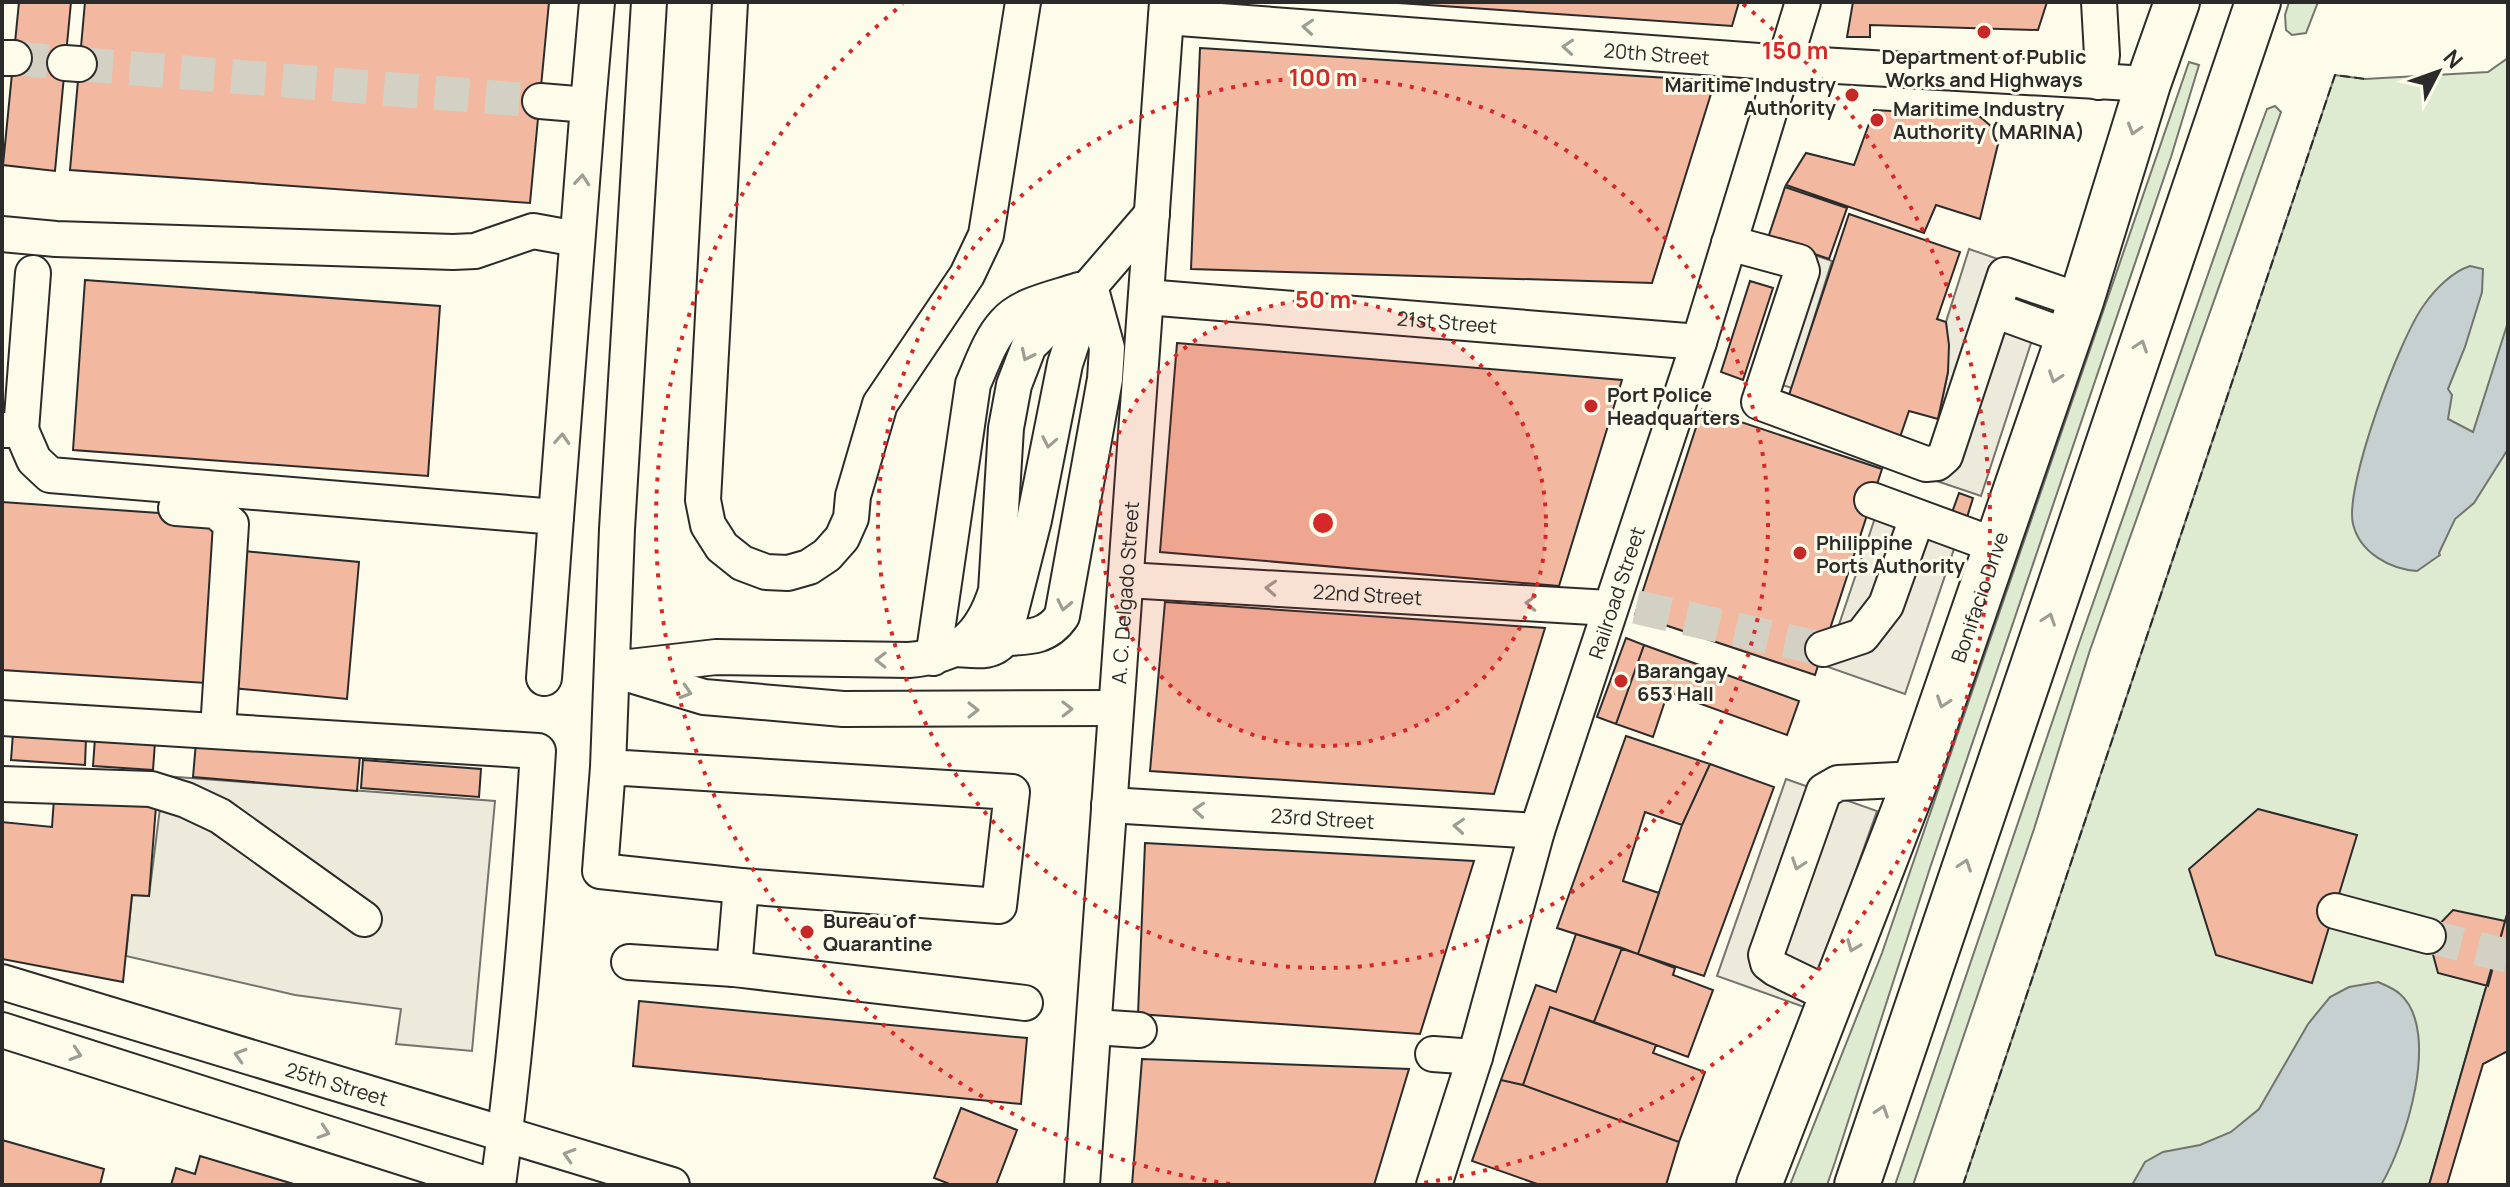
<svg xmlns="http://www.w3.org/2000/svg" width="2510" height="1187" viewBox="0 0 2510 1187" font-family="Manrope,sans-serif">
	<rect width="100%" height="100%" fill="#fdfbea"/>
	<path fill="#deebd1" stroke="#74746e" stroke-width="2" d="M 2289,2 L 2318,2 L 2306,33 L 2292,35 L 2286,30 L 2285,15 Z
		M 2508,58 L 2508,911 L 2429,1185 L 1963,1185 L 2335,75 L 2365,79 L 2488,72 Z
		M 2189,62 L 2199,65 L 2171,157 L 1930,868 L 1835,1162 L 1827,1185 L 1790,1185 L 1882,953 Z
		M 2275,106 L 2281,112 L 2090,650 L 2034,829 L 1913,1185 L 1895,1185 L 2078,646 L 2242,177 L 2267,109 Z"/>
	<path fill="#eceadb" stroke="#74746e" stroke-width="2" d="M 1794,248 L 1832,261 L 1792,388 L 1753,376 Z
		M 1969,249 L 2018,266 L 2002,322 L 2034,334 L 1981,496 L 1922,476 L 1941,420 L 1938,419 L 1948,372 L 1946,322 Z
		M 1875,518 L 1955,546 L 1905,694 L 1825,666 Z
		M 164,776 L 495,801 L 472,1051 L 396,1044 L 401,1009 L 295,995 L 126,956 L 132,895 L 149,896 Z
		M 1786,779 L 1877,811 L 1807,1008 L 1717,976 Z"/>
	<path fill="#c7d0d0" stroke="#74746e" stroke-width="2" d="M 2470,266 L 2483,269 L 2482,292 L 2465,347 L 2448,389 L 2452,395 L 2448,419 L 2473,432 L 2508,322 L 2508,449 L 2474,503 L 2455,519 L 2439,553 L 2440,555 L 2417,571 C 2390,569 2360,553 2353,524 C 2344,487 2400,337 2424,305 C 2435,289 2452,272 2470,266 Z
		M 2378,982 C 2385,985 2395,989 2400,994 C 2442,1031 2405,1145 2381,1185 L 2132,1185 L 2145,1162 L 2163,1152 L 2200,1145 L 2231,1132 L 2259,1109 L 2308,1024 L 2330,997 L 2349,987 Z"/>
	<path fill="#f2b8a0" stroke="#2b2b2b" stroke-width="2" d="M 19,2 L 71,2 L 55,171 L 3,165 Z
		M 85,2 L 549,2 L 530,203 L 70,170 Z
		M 1384,2 L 1739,2 L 1732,26 Z
		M 1853,2 L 2047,2 L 2038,30 L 1870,25 L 1870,37 L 1847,37 Z
		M 1200,48 L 1715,81 L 1652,283 L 1191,269 Z
		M 1874,110 L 1979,116 L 1991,126 L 1998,144 L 1980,219 L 1936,205 L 1924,233 L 1786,185 L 1806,153 L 1854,165 Z
		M 1785,187 L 1847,208 L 1829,259 L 1768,238 Z
		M 1849,214 L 1960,252 L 1937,319 L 1946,322 L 1949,345 L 1948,372 L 1938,419 L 1909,411 L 1898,443 L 1786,404 Z
		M 85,280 L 440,306 L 428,476 L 73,450 Z
		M 1750,281 L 1773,288 L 1743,380 L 1721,372 Z
		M 1177,343 L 1622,380 L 1559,586 L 1160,552 Z
		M 1702,409 L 1882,469 L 1815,675 L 1635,615 Z
		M 1959,493 L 1973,498 L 1965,524 L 1950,518 Z
		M 2,502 L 216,517 L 206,683 L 2,670 Z
		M 244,551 L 359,562 L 347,699 L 232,688 Z
		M 1165,602 L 1545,628 L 1494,794 L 1150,771 Z
		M 1626,638 L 1644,645 L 1616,724 L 1597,717 Z
		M 1644,645 L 1799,701 L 1787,735 L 1668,692 L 1653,737 L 1616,724 Z
		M 13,733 L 86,738 L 85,765 L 11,760 Z
		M 1626,736 L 1710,764 L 1682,825 L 1645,812 L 1623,881 L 1659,893 L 1638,954 L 1557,928 Z
		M 95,738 L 155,742 L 153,770 L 93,766 Z
		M 196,742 L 360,756 L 357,791 L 193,777 Z
		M 363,760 L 481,769 L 479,797 L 361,788 Z
		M 1710,764 L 1774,787 L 1704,976 L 1638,954 L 1682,825 Z
		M 54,798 L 156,806 L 149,896 L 132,895 L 123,982 L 2,959 L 2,822 L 52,827 Z
		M 2258,809 L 2357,835 L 2312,983 L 2216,955 L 2189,869 Z
		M 1145,843 L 1474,861 L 1420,1034 L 1138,1014 Z
		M 2453,910 L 2505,921 L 2488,986 L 2438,973 L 2428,936 Z
		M 2508,911 L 2508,1051 L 2483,1064 L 2447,1185 L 2429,1185 Z
		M 1576,934 L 1622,948 L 1594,1022 L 1550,1007 L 1523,1085 L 1501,1080 L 1536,985 L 1556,992 Z
		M 1622,948 L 1675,968 L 1673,975 L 1713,990 L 1688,1057 L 1594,1022 Z
		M 639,1001 L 1027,1038 L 1021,1104 L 633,1066 Z
		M 1550,1007 L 1656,1045 L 1653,1053 L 1705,1072 L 1679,1142 L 1523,1085 Z
		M 1142,1059 L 1409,1069 L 1374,1185 L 1132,1185 Z
		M 1501,1080 L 1523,1085 L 1679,1142 L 1666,1185 L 1540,1185 L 1472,1161 Z
		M 961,1108 L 1017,1130 L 996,1185 L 952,1185 L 934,1178 Z
		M 2,1140 L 104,1169 L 100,1185 L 2,1185 Z
		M 200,1156 L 297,1185 L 171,1185 L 176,1168 L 195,1174 Z"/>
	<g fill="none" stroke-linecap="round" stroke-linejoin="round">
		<path stroke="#d3d1c4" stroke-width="34" stroke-dasharray="34 17" stroke-linecap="butt" d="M 14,58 L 65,63
			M 79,64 L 540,101
			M 1636,607 L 1823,649
			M 2428,936 L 2508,956"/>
		<g stroke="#2b2b2b" stroke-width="38">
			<g id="minor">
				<path d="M 730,2 L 703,500 L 708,525 L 722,547 L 742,563 L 766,572 L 788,573 L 809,567 L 827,555 L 842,538 L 851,518 L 853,496 L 880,404 L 967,275 L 986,235 L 1023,2"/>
				<path id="s1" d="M 1166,17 L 1785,63 L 2148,84"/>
				<path d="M 2,58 L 14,58"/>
				<path d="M 65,63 L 79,64"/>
				<path d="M 2098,82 L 2102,55 L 2099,2"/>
				<path d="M 540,101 L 588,105 L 556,517"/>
				<path d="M 588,105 L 597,2"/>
				<path d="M 2,234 L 56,239 L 453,252 L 475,251 L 533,231 L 577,239"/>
				<path d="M 1729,243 L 1799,262 L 1802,271 L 1759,402 L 1926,464 L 1937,463 L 1945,456 L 2005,275 L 2081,301"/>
				<path id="s2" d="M 1146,297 L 1699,342"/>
				<path d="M 1994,310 L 2068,337"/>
				<path d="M 2,430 L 21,430 L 33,273"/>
				<path d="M 21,430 L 34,460 L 50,475 L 556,517 L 544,678"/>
				<path d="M 1872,500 L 1997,546"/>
				<path d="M 176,508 L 216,511 L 231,524 L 218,730"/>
				<path id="s3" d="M 1126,580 L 1609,608"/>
				<path d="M 1004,638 C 1029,637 1047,638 1062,616 L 1105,379 L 1107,348 L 1090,286"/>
				<path d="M 955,649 C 974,650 993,655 1004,638 L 1034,520 L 1065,364 L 1089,290"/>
				<path d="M 1823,649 L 1862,636 L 1886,605 L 1917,518"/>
				<path d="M 933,658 L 973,384 C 982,364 990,339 1005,323 C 1021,304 1056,298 1079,290"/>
				<path d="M 612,669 L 716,657 L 909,660 C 958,656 981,638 996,591 L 1006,428 L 1014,385 L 1029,346 L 1090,286 L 1152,214"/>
				<path d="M 624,673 L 704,697 L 843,709 L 1116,708"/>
				<path d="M 2,718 L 538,751 C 529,895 518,1041 498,1185"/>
				<path d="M 608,767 L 1012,792 L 999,906 L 741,886 L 600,871 L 608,767 L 617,529 L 649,2"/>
				<path d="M 2,784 L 151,789 L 186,800 L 220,816 L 364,919"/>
				<path id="s4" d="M 1109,805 L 1537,831"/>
				<path d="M 2335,911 L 2428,936"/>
				<path d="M 629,962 L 734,969 L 1025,1003"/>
				<path d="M 734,969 L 741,886"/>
				<path id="s5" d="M 2,982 L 672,1185"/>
				<path d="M 1834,997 L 1776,969 L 1768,963 L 1766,955 L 1824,791 L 1838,783 L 1916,779"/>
				<path d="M 1094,1027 L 1139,1030"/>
				<path d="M 2,1030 L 489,1185"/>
				<path d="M 1433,1054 L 1475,1057"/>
				<path id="s6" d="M 1082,1185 L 1167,2"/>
				<path id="s7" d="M 1434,1185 L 1475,1057 L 1537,831 L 1699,342 L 1803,2"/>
			</g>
		</g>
		<g stroke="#2b2b2b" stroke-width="48">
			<g id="highway">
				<path id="s8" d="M 1759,1185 L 1916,779 L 2081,301 L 2148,84 L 2177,2"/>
				<path d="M 1857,1185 L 2258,2"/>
			</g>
		</g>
		<use href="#minor" stroke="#fdfbea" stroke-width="34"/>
		<use href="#highway" stroke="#fdfbea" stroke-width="44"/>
		<path stroke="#2b2b2b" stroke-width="2" stroke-dasharray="10 4" stroke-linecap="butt" d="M 1963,1185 L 2335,75 L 2365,79"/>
	</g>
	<defs><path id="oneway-chevron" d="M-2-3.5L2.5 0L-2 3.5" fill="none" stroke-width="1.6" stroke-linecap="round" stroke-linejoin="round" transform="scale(2)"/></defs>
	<g stroke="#9e9d94">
		<use href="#oneway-chevron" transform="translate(1308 27) rotate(-176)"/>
		<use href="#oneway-chevron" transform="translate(1568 47) rotate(-176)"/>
		<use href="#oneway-chevron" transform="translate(2134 129) rotate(107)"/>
		<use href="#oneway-chevron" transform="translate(582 180) rotate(-85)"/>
		<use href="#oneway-chevron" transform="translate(2141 346) rotate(-71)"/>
		<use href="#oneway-chevron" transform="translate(1027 355) rotate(116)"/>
		<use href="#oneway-chevron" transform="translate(2055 377) rotate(109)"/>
		<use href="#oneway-chevron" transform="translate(562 439) rotate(-86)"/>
		<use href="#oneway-chevron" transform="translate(1049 442) rotate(101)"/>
		<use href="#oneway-chevron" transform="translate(1271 588) rotate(-177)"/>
		<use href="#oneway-chevron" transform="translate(1531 603) rotate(-177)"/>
		<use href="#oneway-chevron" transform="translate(1064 605) rotate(102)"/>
		<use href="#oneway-chevron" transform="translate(2049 619) rotate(-71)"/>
		<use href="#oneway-chevron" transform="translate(881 660) rotate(-179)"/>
		<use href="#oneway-chevron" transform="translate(686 692) rotate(17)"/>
		<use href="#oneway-chevron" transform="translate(1943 702) rotate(109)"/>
		<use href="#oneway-chevron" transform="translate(1067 709) rotate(-1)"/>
		<use href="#oneway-chevron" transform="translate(973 710)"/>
		<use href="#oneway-chevron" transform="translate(1199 810) rotate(-176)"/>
		<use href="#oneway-chevron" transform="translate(1459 826) rotate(-176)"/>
		<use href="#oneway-chevron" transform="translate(1798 864) rotate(109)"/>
		<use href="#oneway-chevron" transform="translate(1965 865) rotate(-71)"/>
		<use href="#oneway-chevron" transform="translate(1853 946) rotate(111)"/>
		<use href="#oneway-chevron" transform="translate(76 1054) rotate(18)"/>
		<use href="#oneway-chevron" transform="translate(240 1055) rotate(-163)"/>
		<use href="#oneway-chevron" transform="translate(1882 1111) rotate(-71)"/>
		<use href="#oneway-chevron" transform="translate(324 1132) rotate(18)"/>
		<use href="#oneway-chevron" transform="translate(569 1155) rotate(-163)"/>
	</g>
	<circle cx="1323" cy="523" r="223" fill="#d62828" fill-opacity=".12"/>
	<g fill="none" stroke="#d62828" stroke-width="4" stroke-dasharray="4 8">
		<circle cx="1323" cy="523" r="223"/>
		<circle cx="1323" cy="523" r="445"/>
		<path d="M1230 1184A668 668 0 0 1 903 4M1743 4A668 668 0 0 1 1416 1184"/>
	</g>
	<g fill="#c62828" stroke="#fdfbea" stroke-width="3">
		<circle cx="1984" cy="32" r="8"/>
		<circle cx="1852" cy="95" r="8"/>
		<circle cx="1877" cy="120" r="8"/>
		<circle cx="1591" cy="406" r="8"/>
		<circle cx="1800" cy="553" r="8"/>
		<circle cx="1621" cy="681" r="8"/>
		<circle cx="807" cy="932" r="8"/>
	</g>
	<g text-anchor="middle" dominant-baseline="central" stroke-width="6" stroke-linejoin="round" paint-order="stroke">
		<g font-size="20" fill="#2b2b2b" stroke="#fdfbea">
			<text stroke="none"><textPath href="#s1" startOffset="492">20th Street</textPath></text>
			<text stroke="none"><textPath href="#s2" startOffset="302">21st Street</textPath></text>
			<text stroke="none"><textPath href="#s7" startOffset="620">Railroad Street</textPath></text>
			<text stroke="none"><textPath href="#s6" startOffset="594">A. C. Delgado Street</textPath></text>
			<text stroke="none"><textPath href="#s3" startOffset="242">22nd Street</textPath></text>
			<text stroke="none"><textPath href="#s8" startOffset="628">Bonifacio Drive</textPath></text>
			<text stroke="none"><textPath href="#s4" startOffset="214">23rd Street</textPath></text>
			<text stroke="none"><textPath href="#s5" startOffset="350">25th Street</textPath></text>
		</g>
		<g font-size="20" font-weight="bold" fill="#2b2b2b" stroke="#fdfbea" text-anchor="start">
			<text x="1984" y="56" text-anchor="middle">Department of Public<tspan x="1984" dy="23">Works and Highways</tspan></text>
			<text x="1836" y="84" text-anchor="end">Maritime Industry<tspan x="1836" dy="23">Authority</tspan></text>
			<text x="1893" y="108">Maritime Industry<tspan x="1893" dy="23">Authority (MARINA)</tspan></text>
			<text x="1607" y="394">Port Police<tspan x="1607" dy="23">Headquarters</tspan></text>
			<text x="1816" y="542">Philippine<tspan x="1816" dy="23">Ports Authority</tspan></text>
			<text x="1637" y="670">Barangay<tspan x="1637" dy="23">653 Hall</tspan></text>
			<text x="823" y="920">Bureau of<tspan x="823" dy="23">Quarantine</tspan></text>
		</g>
	</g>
	<circle cx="1323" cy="523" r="12" fill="#d62828" stroke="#fdfbea" stroke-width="4"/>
	<g font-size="24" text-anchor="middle" font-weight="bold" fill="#d62828" stroke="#fdfbea" stroke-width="6" stroke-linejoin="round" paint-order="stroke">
		<text x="1795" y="59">150 m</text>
		<text x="1323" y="86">100 m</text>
		<text x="1323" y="308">50 m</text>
	</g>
	<rect width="2510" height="1187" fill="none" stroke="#2b2b2b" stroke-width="8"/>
	<g transform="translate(2438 72) rotate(49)" stroke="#fdfbea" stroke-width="6" paint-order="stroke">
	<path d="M0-6L14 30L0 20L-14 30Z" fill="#2b2b2b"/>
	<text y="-12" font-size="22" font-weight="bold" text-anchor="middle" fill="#2b2b2b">N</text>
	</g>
</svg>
